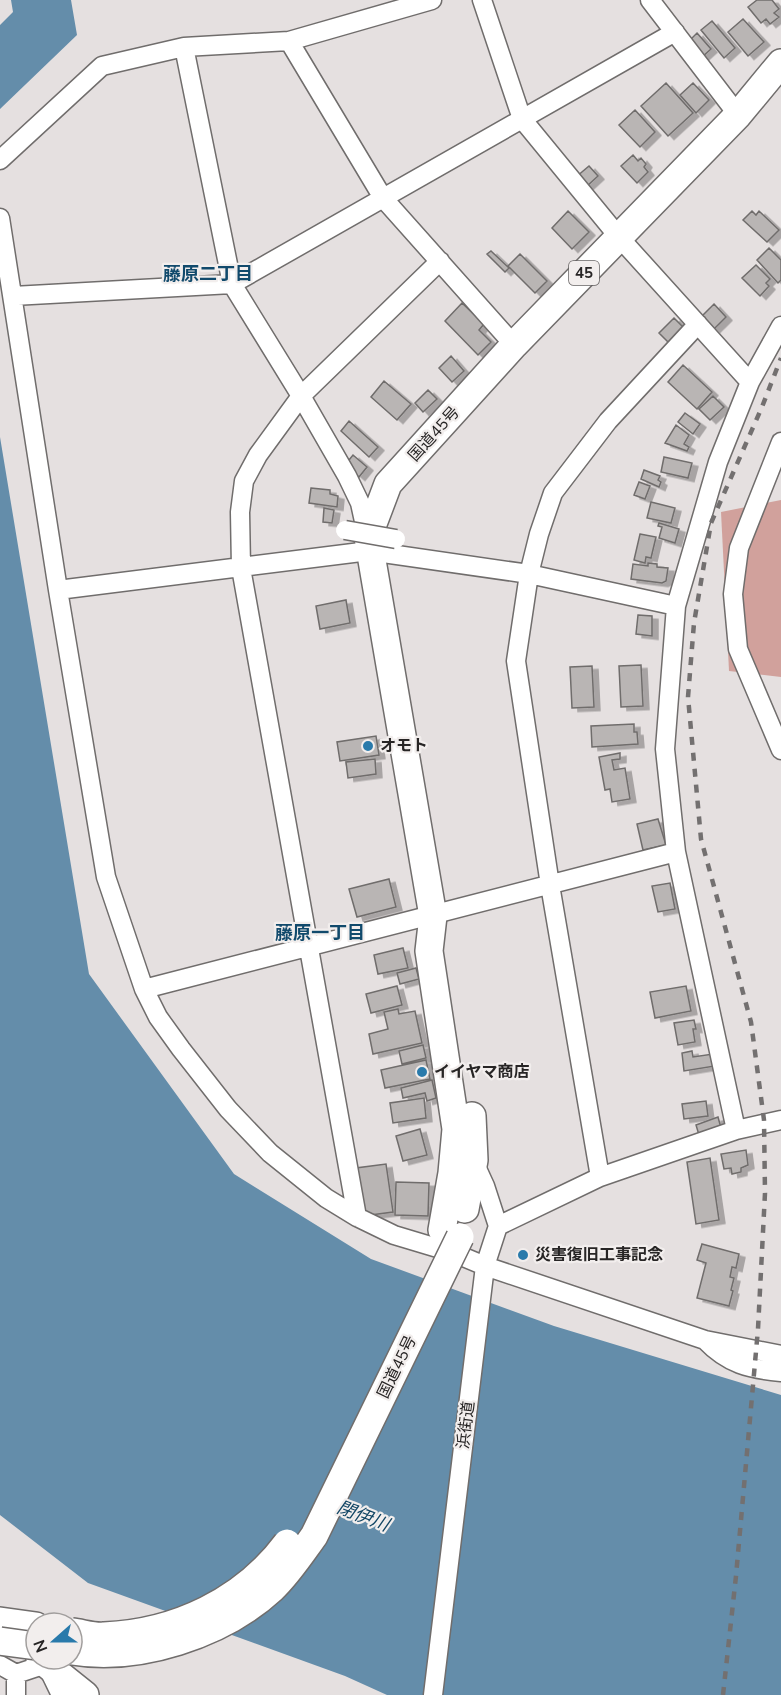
<svg xmlns="http://www.w3.org/2000/svg" width="781" height="1695" viewBox="0 0 781 1695" font-family="'Nunito Sans','Noto Sans JP',sans-serif">
	<defs>
		<filter id="shadow"><feDropShadow dx="6" dy="3.5" stdDeviation="0" flood-color="#0004"/></filter>
	</defs>
	<rect width="100%" height="100%" fill="#e5e0e0"/>
	<path fill="#d1a19c" d="M 781,500 L 781,677 L 729,671 L 721,512 Z"/>
	<path fill="#648daa" d="M 11,0 L 71,0 L 77,35 L 0,109 L 0,25 L 13,12 Z
		M 0,437 L 89,974 L 234,1174 L 371,1259 L 554,1326 L 781,1395 L 781,1695 L 387,1695 L 345,1676 L 88,1583 L 0,1515 Z"/>
	<path fill="#b9b5b4" stroke="#706d6c" stroke-width="1.5" filter="url(#shadow)" d="M 757,0 L 772,0 L 779,9 L 774,13 L 779,17 L 770,24 L 766,19 L 761,23 L 748,7 Z
		M 743,19 L 764,42 L 748,56 L 728,32 Z
		M 712,21 L 735,48 L 724,58 L 701,30 Z
		M 697,33 L 711,49 L 701,58 L 687,43 Z
		M 666,83 L 693,113 L 668,136 L 641,106 Z
		M 693,83 L 709,100 L 696,113 L 680,95 Z
		M 635,110 L 655,132 L 640,147 L 619,125 Z
		M 633,155 L 638,161 L 641,158 L 646,164 L 644,167 L 648,172 L 637,183 L 621,166 Z
		M 589,166 L 598,176 L 586,187 L 576,177 Z
		M 568,211 L 589,232 L 572,249 L 552,228 Z
		M 752,211 L 756,215 L 759,211 L 779,230 L 767,242 L 743,220 Z
		M 769,248 L 781,260 L 781,280 L 778,283 L 757,260 Z
		M 491,251 L 509,268 L 505,272 L 487,254 Z
		M 520,254 L 547,281 L 535,293 L 508,266 Z
		M 756,265 L 770,279 L 766,283 L 769,286 L 760,296 L 742,278 Z
		M 462,303 L 484,324 L 479,330 L 491,342 L 478,355 L 445,321 Z
		M 714,304 L 726,317 L 714,329 L 702,316 Z
		M 674,318 L 686,330 L 671,345 L 659,333 Z
		M 451,356 L 464,371 L 452,382 L 439,368 Z
		M 683,365 L 712,392 L 697,409 L 668,382 Z
		M 384,381 L 411,404 L 397,420 L 371,397 Z
		M 428,390 L 437,399 L 423,412 L 415,403 Z
		M 713,396 L 724,407 L 710,420 L 699,409 Z
		M 685,413 L 700,424 L 693,434 L 678,422 Z
		M 349,421 L 378,447 L 369,457 L 341,431 Z
		M 676,425 L 689,435 L 684,444 L 689,447 L 687,451 L 665,443 Z
		M 353,455 L 367,467 L 359,477 L 345,465 Z
		M 664,457 L 692,463 L 688,478 L 661,472 Z
		M 644,470 L 660,476 L 658,480 L 661,482 L 659,487 L 641,479 Z
		M 639,482 L 650,486 L 645,499 L 634,495 Z
		M 311,488 L 330,490 L 330,494 L 338,496 L 337,507 L 309,503 Z
		M 651,502 L 675,508 L 671,523 L 647,518 Z
		M 324,508 L 334,510 L 332,523 L 323,522 Z
		M 659,523 L 679,529 L 675,543 L 659,538 L 662,527 L 658,526 Z
		M 640,534 L 656,537 L 651,558 L 646,557 L 645,563 L 634,560 Z
		M 648,563 L 657,564 L 657,567 L 668,568 L 666,581 L 662,583 L 631,579 L 633,564 L 648,566 Z
		M 346,600 L 350,623 L 320,629 L 316,606 Z
		M 638,615 L 652,616 L 652,636 L 636,634 Z
		M 641,665 L 643,706 L 621,707 L 619,666 Z
		M 592,666 L 594,707 L 572,708 L 570,667 Z
		M 634,724 L 634,732 L 637,732 L 638,744 L 592,747 L 591,726 Z
		M 376,736 L 379,755 L 340,761 L 337,742 Z
		M 620,753 L 620,759 L 612,760 L 614,770 L 625,768 L 630,799 L 612,802 L 610,789 L 605,790 L 599,757 Z
		M 375,759 L 376,774 L 348,778 L 346,762 Z
		M 658,819 L 666,845 L 643,850 L 637,824 Z
		M 389,879 L 396,907 L 357,917 L 349,889 Z
		M 670,883 L 675,909 L 658,912 L 652,886 Z
		M 403,948 L 408,968 L 378,974 L 374,955 Z
		M 416,968 L 419,979 L 400,984 L 397,973 Z
		M 397,986 L 402,1005 L 371,1013 L 366,994 Z
		M 686,986 L 691,1011 L 655,1018 L 650,992 Z
		M 398,1009 L 399,1014 L 415,1011 L 422,1043 L 373,1054 L 369,1034 L 388,1029 L 384,1012 Z
		M 694,1020 L 696,1029 L 693,1029 L 695,1042 L 678,1045 L 674,1023 Z
		M 423,1045 L 426,1058 L 402,1064 L 399,1051 Z
		M 692,1051 L 693,1057 L 713,1054 L 715,1066 L 684,1071 L 682,1053 Z
		M 426,1060 L 430,1079 L 385,1088 L 381,1070 Z
		M 432,1080 L 436,1098 L 427,1101 L 425,1093 L 403,1098 L 401,1088 Z
		M 424,1098 L 426,1118 L 393,1123 L 390,1103 Z
		M 706,1101 L 708,1116 L 684,1119 L 682,1104 Z
		M 718,1117 L 721,1128 L 699,1135 L 696,1125 Z
		M 420,1129 L 427,1155 L 403,1161 L 396,1136 Z
		M 746,1150 L 748,1165 L 741,1168 L 741,1172 L 732,1174 L 731,1168 L 724,1169 L 721,1154 Z
		M 710,1158 L 719,1220 L 696,1224 L 687,1162 Z
		M 386,1164 L 393,1212 L 363,1216 L 356,1168 Z
		M 396,1182 L 429,1183 L 428,1216 L 395,1215 Z
		M 702,1244 L 739,1254 L 736,1268 L 732,1267 L 730,1277 L 734,1278 L 731,1290 L 733,1291 L 729,1306 L 697,1298 L 706,1263 L 697,1260 Z"/>
	<g fill="none" stroke-linecap="round" stroke-linejoin="round">
		<g stroke="#706d6c" stroke-width="21">
			<path id="minor" d="M 482,0 L 522,119 L 618,236 L 750,382
				M 650,0 L 738,115
				M 289,41 L 383,198 L 514,345
				M 184,47 L 232,284 L 301,396 L 347,476 L 360,503 L 367,535
				M 0,160 L 102,66 L 184,47 L 289,41 L 432,0
				M 0,218 L 58,590 L 106,877 L 144,989 L 158,1017 L 181,1049 L 228,1109 L 270,1153 L 326,1198 L 357,1217 L 394,1235 L 454,1253 L 485,1266 L 705,1340 L 781,1355
				M 13,296 L 232,284 L 675,32
				M 781,442 L 739,548 L 733,594 L 738,649 L 781,750
				M 58,590 L 369,551 L 529,574 L 676,606 L 665,749 L 676,852 L 736,1130 L 600,1177 L 498,1226
				M 676,606 L 718,462 L 750,382 L 781,326
				M 144,989 L 676,852
				M 736,1130 L 781,1120
				M 600,1177 L 550,885 L 516,661 L 529,574 L 539,534 L 553,493 L 608,421 L 698,324
				M 357,1217 L 241,568 L 240,512 L 244,481 L 258,455 L 301,396 L 440,261
				M 705,1340 C 728,1364 749,1369 781,1372
				M 0,1665 L 16,1674
				M 16,1695 L 16,1674 L 46,1664 L 61,1695
				M 433,1695 L 485,1266 L 498,1226 L 485,1186 L 474,1162"/>
		</g>
		<g stroke="#706d6c" stroke-width="30">
			<path id="highway" d="M 465,1209 L 474,1160 L 472,1116
				M 442,1230 L 452,1173 L 456,1129 L 429,951 L 433,916 L 368,537 L 388,484 L 514,345 L 738,115 L 781,63
				M 0,1621 L 36,1626
				M 40,1659 L 85,1695"/>
		</g>
		<use href="#minor" stroke="#fff" stroke-width="18"/>
		<use href="#highway" stroke="#fff" stroke-width="27"/>
		<path stroke="#737070" stroke-width="4.5" stroke-dasharray="8 8" stroke-linecap="butt" d="M 723,1695 L 736,1576 L 758,1329 L 765,1193 L 764,1120 L 751,1022 L 701,839 L 688,697 L 694,623 L 711,523 L 762,407 L 781,358"/>
		<g stroke="#706d6c" stroke-width="21" stroke-linecap="butt">
			<path id="minor-bridge" d="M 345,530 L 396,539"/>
		</g>
		<g stroke="#706d6c" stroke-width="30" stroke-linecap="butt">
			<path id="highway-bridge" d="M 72,1632 C 82,1633 94,1637 104,1636 C 176,1633 244,1601 287,1543
				M 0,1641 L 36,1646
				M 72,1651 C 138,1662 222,1635 272,1589 C 288,1574 301,1554 314,1536 L 460,1237"/>
		</g>
		<use href="#minor-bridge" stroke="#fff" stroke-width="18"/>
		<use href="#highway-bridge" stroke="#fff" stroke-width="27"/>
	</g>
	<g fill="#297aab" stroke="#f2eeed" stroke-width="2">
		<circle cx="368" cy="746" r="6"/>
		<circle cx="422" cy="1072" r="6"/>
		<circle cx="523" cy="1255" r="6"/>
	</g>
	<g text-anchor="middle" dominant-baseline="central" stroke-width="4.5" stroke-linejoin="round" paint-order="stroke">
		<rect fill="#f2eeed" stroke="#646161" stroke-width="1.5" x="569" y="261" width="30" height="24" rx="4.5"/>
		<g font-size="15" font-weight="bold" fill="#272525">
			<text x="584" y="273">45</text>
		</g>
		<g font-size="16" fill="#272525" stroke="#f2eeed">
			<text transform="translate(434 434) rotate(-48)">国道45号</text>
			<text transform="translate(397 1367) rotate(-64)">国道45号</text>
			<text transform="translate(466 1425) rotate(-83)">浜街道</text>
		</g>
		<g font-size="16" font-weight="bold" fill="#272525" stroke="#f2eeed" text-anchor="start">
			<text x="380" y="746">オモト</text>
			<text x="434" y="1072">イイヤマ商店</text>
			<text x="535" y="1255">災害復旧工事記念</text>
		</g>
		<g font-size="18" font-weight="bold" fill="#114a6c" stroke="#f2eeed">
			<text x="208" y="274">藤原二丁目</text>
			<text x="320" y="933">藤原一丁目</text>
		</g>
		<g font-size="18" font-style="italic" fill="#124665" stroke="#f2eeed">
			<text transform="translate(363 1516) rotate(21)">閉伊川</text>
		</g>
	</g>
	<g transform="translate(54 1641) rotate(249)"><circle r="28" fill="#f2eeed" stroke="#a19e9d" stroke-width="1.5"/>
	<path d="M0-4.5L10 22L0 15L-10 22Z" fill="#297aab"/>
	<text y="-9" font-size="16" font-weight="bold" text-anchor="middle" fill="#272525">N</text>
	</g>
</svg>
